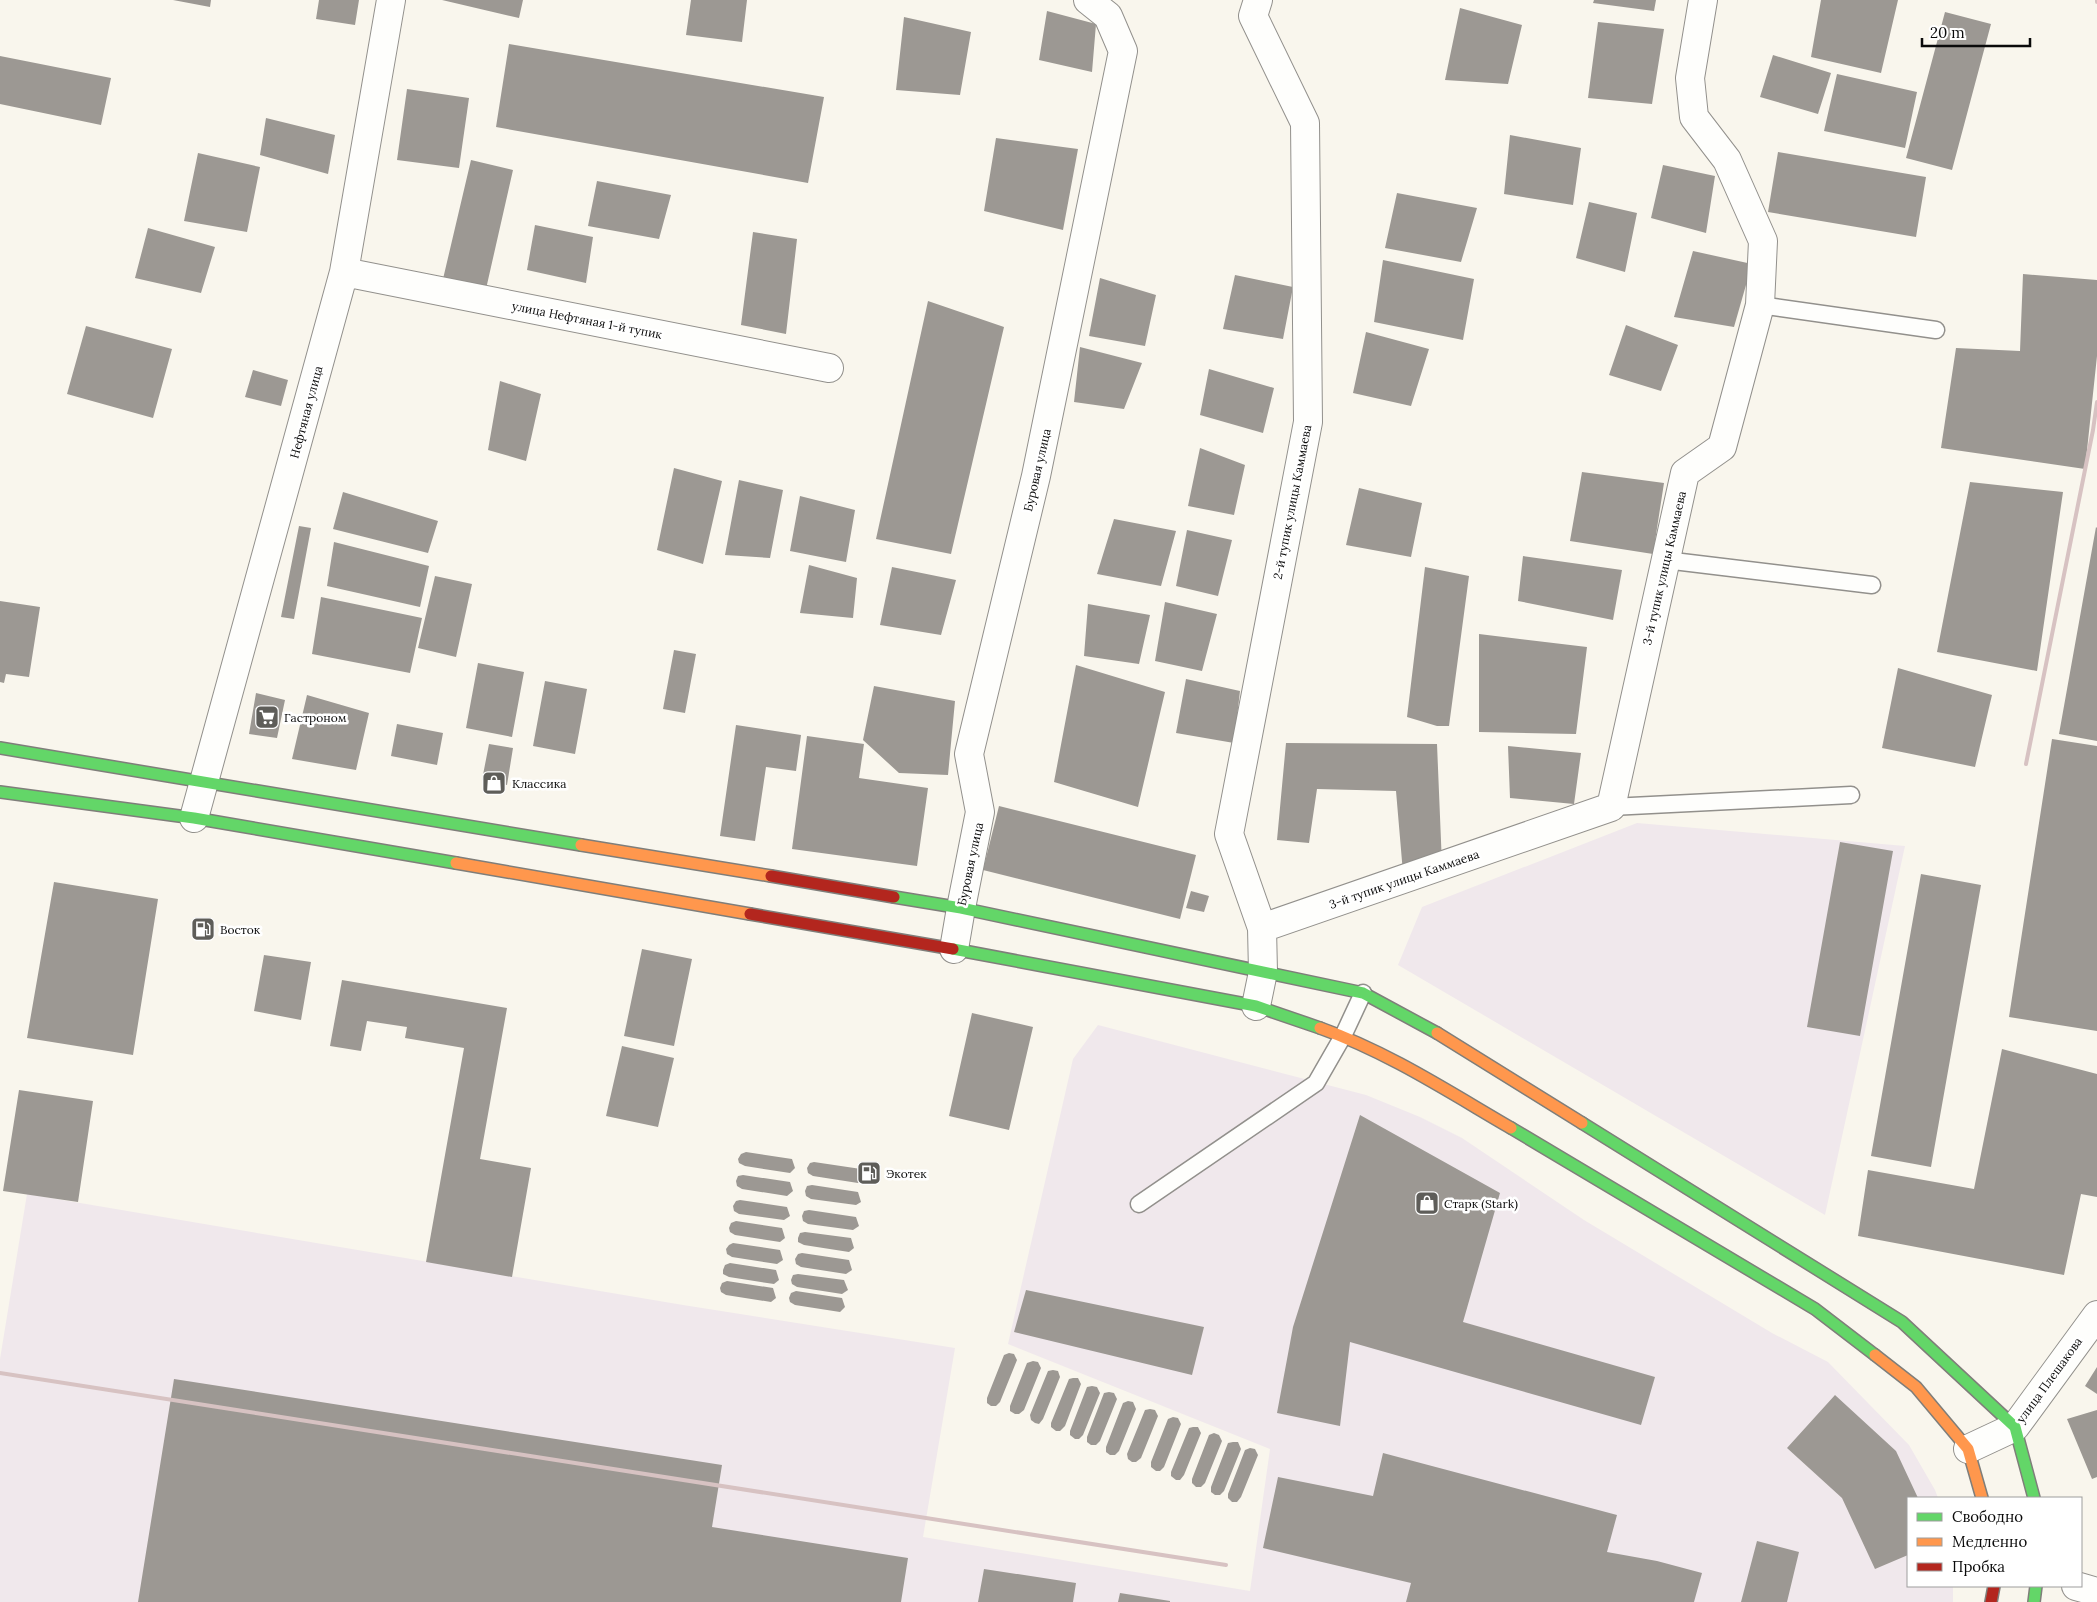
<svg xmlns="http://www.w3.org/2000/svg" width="2097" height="1602" viewBox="0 0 2097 1602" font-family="Lora,serif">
	<rect width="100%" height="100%" fill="#f9f6ed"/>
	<path fill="#f0e8ec" d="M 1637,823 L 1905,846 L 1825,1215 L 1398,965 L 1422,907 Z
		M 1098,1025 L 1366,1095 L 1420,1117 L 1462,1138 L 1584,1220 L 1772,1333 L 1828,1362 L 1909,1445 L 1935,1490 L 1938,1498 L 1908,1498 L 1908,1586 L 1953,1586 L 1953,1602 L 0,1602 L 0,1359 L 27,1194 L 683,1305 L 955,1348 L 923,1537 L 1250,1591 L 1270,1449 L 1008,1344 L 1073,1059 Z"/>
	<path fill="#9c9893" d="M 173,0 L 211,0 L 210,7 Z
		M 319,0 L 359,0 L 355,25 L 316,19 Z
		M 442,0 L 523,0 L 519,18 Z
		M 691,0 L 747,0 L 742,42 L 686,35 Z
		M 1594,0 L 1656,0 L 1654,11 L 1593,3 Z
		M 1821,0 L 1898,0 L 1881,73 L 1811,57 Z
		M 1460,8 L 1522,25 L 1508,84 L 1445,80 Z
		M 1047,11 L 1096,24 L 1092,72 L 1039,60 Z
		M 1945,12 L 1991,24 L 1952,170 L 1906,158 Z
		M 904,17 L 971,32 L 960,95 L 896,90 Z
		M 1598,22 L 1664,29 L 1652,104 L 1588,98 Z
		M 509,44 L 824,97 L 808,183 L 496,127 Z
		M 1773,55 L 1831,73 L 1818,114 L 1760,97 Z
		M 0,56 L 111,78 L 101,125 L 0,104 Z
		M 1837,74 L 1917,92 L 1905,148 L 1824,131 Z
		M 407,89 L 469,98 L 459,168 L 397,160 Z
		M 266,118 L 335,135 L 328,174 L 260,155 Z
		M 1510,135 L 1581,148 L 1573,205 L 1504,194 Z
		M 996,138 L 1078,149 L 1063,230 L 984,211 Z
		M 1778,152 L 1926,177 L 1916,237 L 1768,212 Z
		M 198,153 L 260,167 L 247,232 L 184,221 Z
		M 471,160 L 513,170 L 486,289 L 443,279 Z
		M 1663,165 L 1715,176 L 1706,233 L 1651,218 Z
		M 597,181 L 671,195 L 659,239 L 588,226 Z
		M 1397,193 L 1477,208 L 1461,262 L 1385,248 Z
		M 1589,202 L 1637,213 L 1625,272 L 1576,258 Z
		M 535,225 L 593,237 L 586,283 L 527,270 Z
		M 148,228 L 215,247 L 201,293 L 135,278 Z
		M 753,232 L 797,239 L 786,334 L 741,325 Z
		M 1693,251 L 1752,264 L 1734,327 L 1674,317 Z
		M 1383,260 L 1474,279 L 1463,340 L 1374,322 Z
		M 2023,274 L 2097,280 L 2097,356 L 2085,469 L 1941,448 L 1956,348 L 2020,351 Z
		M 1235,275 L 1293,287 L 1283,339 L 1223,329 Z
		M 1100,278 L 1156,295 L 1145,346 L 1089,336 Z
		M 928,301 L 1004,327 L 951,554 L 876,539 Z
		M 1626,325 L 1678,345 L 1661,391 L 1609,375 Z
		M 86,326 L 172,349 L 153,418 L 67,394 Z
		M 1366,332 L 1429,349 L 1411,406 L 1353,393 Z
		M 1080,347 L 1142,363 L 1124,409 L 1074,402 Z
		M 1209,369 L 1274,388 L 1263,433 L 1200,415 Z
		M 253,370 L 288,380 L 281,406 L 245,397 Z
		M 500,381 L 541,394 L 526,461 L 488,450 Z
		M 1200,448 L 1245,465 L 1234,515 L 1188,506 Z
		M 674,468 L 722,481 L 703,564 L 657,550 Z
		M 1582,472 L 1664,483 L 1653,554 L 1570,541 Z
		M 739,480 L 783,490 L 770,558 L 725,555 Z
		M 1970,482 L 2063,492 L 2037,671 L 1937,652 Z
		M 1359,488 L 1422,503 L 1411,557 L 1346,545 Z
		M 343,492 L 438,521 L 428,553 L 333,529 Z
		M 800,496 L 855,510 L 846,562 L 790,551 Z
		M 1114,519 L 1176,531 L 1161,586 L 1097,574 Z
		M 299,526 L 311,528 L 294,619 L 281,617 Z
		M 2096,527 L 2097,528 L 2097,741 L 2059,734 Z
		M 1187,530 L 1232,540 L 1218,596 L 1176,586 Z
		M 334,542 L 429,566 L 420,607 L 327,586 Z
		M 1523,556 L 1622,570 L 1613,620 L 1518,601 Z
		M 809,565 L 857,578 L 853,618 L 800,613 Z
		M 892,567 L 956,580 L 941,635 L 880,625 Z
		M 1425,567 L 1469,576 L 1449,726 L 1437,726 L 1407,717 Z
		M 435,576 L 472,584 L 456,657 L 418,648 Z
		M 321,597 L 422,618 L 410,673 L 312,654 Z
		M 0,601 L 40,607 L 29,677 L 6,674 L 4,683 L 0,682 Z
		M 1165,602 L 1217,614 L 1202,671 L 1155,661 Z
		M 1088,604 L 1150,615 L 1139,664 L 1084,656 Z
		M 1479,634 L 1587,647 L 1576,734 L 1479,732 Z
		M 674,650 L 696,654 L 685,713 L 663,709 Z
		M 478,663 L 524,672 L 512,737 L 466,728 Z
		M 1076,665 L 1165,692 L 1138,807 L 1054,782 Z
		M 1898,668 L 1992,695 L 1975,767 L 1882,748 Z
		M 1186,679 L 1240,691 L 1234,743 L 1176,733 Z
		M 545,681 L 587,689 L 575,754 L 533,746 Z
		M 874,686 L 955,701 L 948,775 L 899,773 L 863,740 Z
		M 256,693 L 285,700 L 277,738 L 249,734 Z
		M 307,695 L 369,713 L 356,770 L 292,759 Z
		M 397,724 L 443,733 L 437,765 L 391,756 Z
		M 736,725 L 801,735 L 796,771 L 766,767 L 755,841 L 720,836 Z
		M 807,736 L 864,744 L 859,778 L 928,788 L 917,866 L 792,849 Z
		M 2052,739 L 2097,746 L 2097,1031 L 2009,1017 Z
		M 1286,743 L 1437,744 L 1442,865 L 1403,873 L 1396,791 L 1317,789 L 1309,843 L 1277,840 Z
		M 489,744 L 513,748 L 507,785 L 482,780 Z
		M 1508,746 L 1581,753 L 1574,804 L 1510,798 Z
		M 999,806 L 1196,855 L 1180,919 L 983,870 Z
		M 1840,842 L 1893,851 L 1860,1036 L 1807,1027 Z
		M 1921,874 L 1981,885 L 1931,1167 L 1871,1156 Z
		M 54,882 L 158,899 L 133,1055 L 27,1038 Z
		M 1191,891 L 1209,896 L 1204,912 L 1186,908 Z
		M 642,949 L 692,959 L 674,1046 L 624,1036 Z
		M 264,955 L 311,962 L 301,1020 L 254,1011 Z
		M 342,980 L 507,1008 L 480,1159 L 531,1168 L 512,1277 L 426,1262 L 464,1048 L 405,1038 L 407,1027 L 367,1021 L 361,1051 L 330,1046 Z
		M 972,1013 L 1033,1027 L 1009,1130 L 949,1116 Z
		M 622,1046 L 674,1058 L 658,1127 L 606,1116 Z
		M 2002,1049 L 2097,1074 L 2097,1197 L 2081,1194 L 2064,1275 L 1858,1236 L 1868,1170 L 1974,1189 Z
		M 19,1090 L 93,1101 L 78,1202 L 3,1191 Z
		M 1360,1115 L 1500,1193 L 1463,1322 L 1655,1377 L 1641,1425 L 1350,1342 L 1340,1426 L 1277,1413 L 1293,1327 Z
		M 746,1152 L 792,1159 L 795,1168 L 790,1173 L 745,1166 L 739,1163 L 738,1159 L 741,1154 Z
		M 814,1162 L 861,1169 L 864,1179 L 858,1183 L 813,1176 L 808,1173 L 807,1168 L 810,1163 Z
		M 743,1175 L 790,1182 L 793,1191 L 787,1196 L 742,1189 L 737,1186 L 736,1181 L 738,1176 Z
		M 812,1185 L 858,1192 L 861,1202 L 856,1205 L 811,1199 L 806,1196 L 805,1191 L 807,1186 Z
		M 740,1200 L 787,1207 L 790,1216 L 784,1220 L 739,1214 L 734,1211 L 733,1206 L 736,1201 Z
		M 809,1210 L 856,1217 L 859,1226 L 853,1230 L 808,1224 L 803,1221 L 802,1216 L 804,1211 Z
		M 736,1221 L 782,1228 L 785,1238 L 780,1242 L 735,1235 L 730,1232 L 729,1228 L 731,1223 Z
		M 805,1232 L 851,1238 L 854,1248 L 849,1252 L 804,1245 L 798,1242 L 798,1238 L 800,1233 Z
		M 733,1243 L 780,1250 L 783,1260 L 777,1264 L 732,1257 L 727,1254 L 726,1249 L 729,1245 Z
		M 802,1253 L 849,1260 L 852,1270 L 846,1274 L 801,1267 L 796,1264 L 795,1259 L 798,1254 Z
		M 730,1263 L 776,1270 L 779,1280 L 774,1284 L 729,1277 L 723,1274 L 723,1270 L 725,1265 Z
		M 798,1274 L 844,1280 L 848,1290 L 842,1294 L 797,1287 L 792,1284 L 791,1280 L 793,1275 Z
		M 727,1281 L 773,1288 L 776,1298 L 771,1302 L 726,1295 L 721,1292 L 720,1288 L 722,1283 Z
		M 1026,1290 L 1204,1327 L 1192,1375 L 1014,1332 Z
		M 796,1291 L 842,1298 L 845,1307 L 840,1312 L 795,1305 L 790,1302 L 789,1298 L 791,1293 Z
		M 1009,1353 L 1014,1354 L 1017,1360 L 1000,1402 L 996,1406 L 991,1406 L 987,1403 L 987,1398 L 1004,1355 Z
		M 1033,1361 L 1038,1362 L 1041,1368 L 1024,1410 L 1019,1414 L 1015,1414 L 1010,1411 L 1010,1406 L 1027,1363 Z
		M 2097,1367 L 2097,1394 L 2085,1386 Z
		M 1053,1370 L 1058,1371 L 1060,1377 L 1043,1419 L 1039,1424 L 1035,1423 L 1031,1420 L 1030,1415 L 1048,1371 Z
		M 1073,1378 L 1078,1378 L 1081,1384 L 1065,1426 L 1060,1431 L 1056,1431 L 1051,1427 L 1051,1423 L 1069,1379 Z
		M 174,1379 L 722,1465 L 712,1527 L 908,1558 L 901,1602 L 138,1602 Z
		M 1092,1386 L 1097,1387 L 1100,1393 L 1083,1435 L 1079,1439 L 1075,1439 L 1070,1435 L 1070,1431 L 1087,1387 Z
		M 1109,1392 L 1114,1393 L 1117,1399 L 1100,1441 L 1096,1445 L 1091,1445 L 1087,1442 L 1087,1437 L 1104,1393 Z
		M 1835,1395 L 1896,1451 L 1918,1498 L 1908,1498 L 1908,1555 L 1875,1569 L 1842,1498 L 1787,1448 Z
		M 1128,1401 L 1133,1402 L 1136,1409 L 1119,1451 L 1115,1455 L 1110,1455 L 1106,1452 L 1106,1447 L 1123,1403 Z
		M 1150,1409 L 1155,1410 L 1158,1416 L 1141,1458 L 1136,1462 L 1132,1462 L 1128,1459 L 1127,1454 L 1145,1410 Z
		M 2097,1410 L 2097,1477 L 2092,1479 L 2067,1419 Z
		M 1173,1417 L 1178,1418 L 1181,1424 L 1164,1467 L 1160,1471 L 1156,1471 L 1151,1467 L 1151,1462 L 1168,1419 Z
		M 1193,1427 L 1198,1427 L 1201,1433 L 1184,1475 L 1180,1480 L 1176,1480 L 1171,1476 L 1171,1472 L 1189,1428 Z
		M 1214,1433 L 1219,1435 L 1222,1441 L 1205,1483 L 1201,1487 L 1196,1487 L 1192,1483 L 1192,1479 L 1209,1435 Z
		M 1233,1442 L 1238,1442 L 1241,1449 L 1224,1491 L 1220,1495 L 1215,1495 L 1211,1492 L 1211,1487 L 1228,1443 Z
		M 1250,1448 L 1255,1449 L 1258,1455 L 1241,1497 L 1237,1502 L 1232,1502 L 1228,1498 L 1228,1494 L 1245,1450 Z
		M 1383,1453 L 1617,1515 L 1607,1552 L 1657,1561 L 1702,1573 L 1694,1602 L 1406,1602 L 1411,1583 L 1263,1548 L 1278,1477 L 1373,1496 Z
		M 1757,1541 L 1799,1552 L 1787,1602 L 1741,1602 Z
		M 984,1569 L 1076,1583 L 1073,1602 L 978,1602 Z
		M 1120,1593 L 1170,1601 L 1170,1602 L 1118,1602 Z"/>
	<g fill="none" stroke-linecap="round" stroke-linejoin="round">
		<g stroke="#92908c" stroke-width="19">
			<path id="lane" d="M 1760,305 L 1936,330
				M 1665,560 L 1872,585
				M 1611,807 L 1851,795
				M 1139,1204 L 1316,1083 L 1343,1036 L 1363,993"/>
		</g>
		<g stroke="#92908c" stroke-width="30">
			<path id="street" d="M 344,272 L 829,368
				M 194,818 L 344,272 L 391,0
				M 1262,928 L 1611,807 L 1685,473 L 1722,447 L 1760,305 L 1763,241 L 1727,160 L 1694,117 L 1690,78 L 1703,0
				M 954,949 L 961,908 L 980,812 L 969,754 L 1036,476 L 1123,51 L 1108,16 L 1088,0
				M 1256,1006 L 1263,972 L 1262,928 L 1229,834 L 1308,422 L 1305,123 L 1253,16 L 1258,0
				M 1968,1449 L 2015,1427 L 2097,1315
				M 2076,1586 L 2097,1592"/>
		</g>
		<g stroke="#7f7e7a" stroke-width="14">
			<path id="fast" d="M 0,748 L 581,845
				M 0,792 L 194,818 L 456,863
				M 894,897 L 961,908 L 1363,993 L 1437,1033
				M 953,949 L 1256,1006 L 1320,1028
				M 1582,1123 L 1902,1322 L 2015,1427 L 2034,1498
				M 1511,1128 L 1815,1309 L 1875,1355
				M 2034,1602 L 2036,1586"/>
		</g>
		<g stroke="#7f7e7a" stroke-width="14">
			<path id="slow" d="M 581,845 L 771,876
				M 456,863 L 750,914
				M 1320,1028 C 1388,1052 1449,1092 1511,1128
				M 1437,1033 L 1582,1123
				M 1875,1355 L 1916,1387 L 1968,1449 L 1982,1498"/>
		</g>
		<g stroke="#7f7e7a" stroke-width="14">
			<path id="jam" d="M 771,876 L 894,897
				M 750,914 L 953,949
				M 1991,1602 L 1994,1586"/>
		</g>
		<use href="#lane" stroke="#fefefc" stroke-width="16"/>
		<use href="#street" stroke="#fefefc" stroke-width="28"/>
		<use href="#fast" stroke="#63d668" stroke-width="11"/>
		<use href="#slow" stroke="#ff974d" stroke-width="11"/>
		<use href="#jam" stroke="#b3261e" stroke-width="11"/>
		<path stroke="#d7c2c2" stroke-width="4" d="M 2097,0 L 2097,2
			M 2026,764 L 2093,430 L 2097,402
			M 0,1373 L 1226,1565"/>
	</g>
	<defs>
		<g id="supermarket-square" transform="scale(1.25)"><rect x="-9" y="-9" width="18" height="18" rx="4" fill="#5e5d59" stroke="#fff"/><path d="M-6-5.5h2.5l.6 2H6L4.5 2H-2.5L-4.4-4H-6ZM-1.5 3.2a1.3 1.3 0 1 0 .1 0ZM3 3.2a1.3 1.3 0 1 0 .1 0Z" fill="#fff"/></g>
		<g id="shop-square" transform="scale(1.25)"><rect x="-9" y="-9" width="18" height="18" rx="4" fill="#5e5d59" stroke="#fff"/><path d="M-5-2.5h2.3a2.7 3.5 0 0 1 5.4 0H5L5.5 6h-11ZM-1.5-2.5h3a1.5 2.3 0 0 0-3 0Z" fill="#fff"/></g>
		<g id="fuel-square" transform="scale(1.25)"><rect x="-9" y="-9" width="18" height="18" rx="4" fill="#5e5d59" stroke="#fff"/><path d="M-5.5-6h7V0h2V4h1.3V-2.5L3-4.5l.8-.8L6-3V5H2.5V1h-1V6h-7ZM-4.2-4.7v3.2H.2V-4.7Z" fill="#fff"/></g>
	</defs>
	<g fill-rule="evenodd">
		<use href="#supermarket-square" x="267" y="717"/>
		<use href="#shop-square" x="494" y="783"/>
		<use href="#fuel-square" x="203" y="929"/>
		<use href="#fuel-square" x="869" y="1173"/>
		<use href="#shop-square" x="1427" y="1203"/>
	</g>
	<g text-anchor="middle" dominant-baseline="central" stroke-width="5" stroke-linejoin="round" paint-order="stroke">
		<g font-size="12" fill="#0a0a0a" stroke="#fff">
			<text transform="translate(587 320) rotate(11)">улица Нефтяная 1-й тупик</text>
			<text transform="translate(306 412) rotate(-75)">Нефтяная улица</text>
			<text transform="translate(1037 470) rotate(-77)">Буровая улица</text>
			<text transform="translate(1292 502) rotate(-79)">2-й тупик улицы Каммаева</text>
			<text transform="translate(1664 568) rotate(-77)">3-й тупик улицы Каммаева</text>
			<text transform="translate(970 864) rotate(-78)">Буровая улица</text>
			<text transform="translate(1404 879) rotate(-19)">3-й тупик улицы Каммаева</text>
			<text transform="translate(2049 1380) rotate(-54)">улица Плешакова</text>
		</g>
		<g font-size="12" fill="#0a0a0a" stroke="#fff" text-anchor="start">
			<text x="284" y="717">Гастроном</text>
			<text x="512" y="783">Классика</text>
			<text x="220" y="929">Восток</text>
			<text x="886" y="1173">Экотек</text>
			<text x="1444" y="1203">Старк (Stark)</text>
		</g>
	</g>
	<rect x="1907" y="1497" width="175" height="90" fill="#ffffff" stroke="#9d9d9d"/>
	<rect x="1917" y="1513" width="25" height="8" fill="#63d668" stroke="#9d9d9d"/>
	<text x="1952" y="1522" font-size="15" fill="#0a0a0a">Свободно</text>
	<rect x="1917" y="1538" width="25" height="8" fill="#ff974d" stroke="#9d9d9d"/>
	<text x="1952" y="1547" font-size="15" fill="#0a0a0a">Медленно</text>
	<rect x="1917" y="1563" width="25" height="8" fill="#b3261e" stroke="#9d9d9d"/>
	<text x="1952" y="1572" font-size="15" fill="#0a0a0a">Пробка</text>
	<path d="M1922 38v8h108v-8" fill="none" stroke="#0a0a0a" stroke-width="2.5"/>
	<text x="1930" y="38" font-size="15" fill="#0a0a0a" stroke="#ffffff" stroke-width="4" paint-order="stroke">20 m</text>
</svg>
